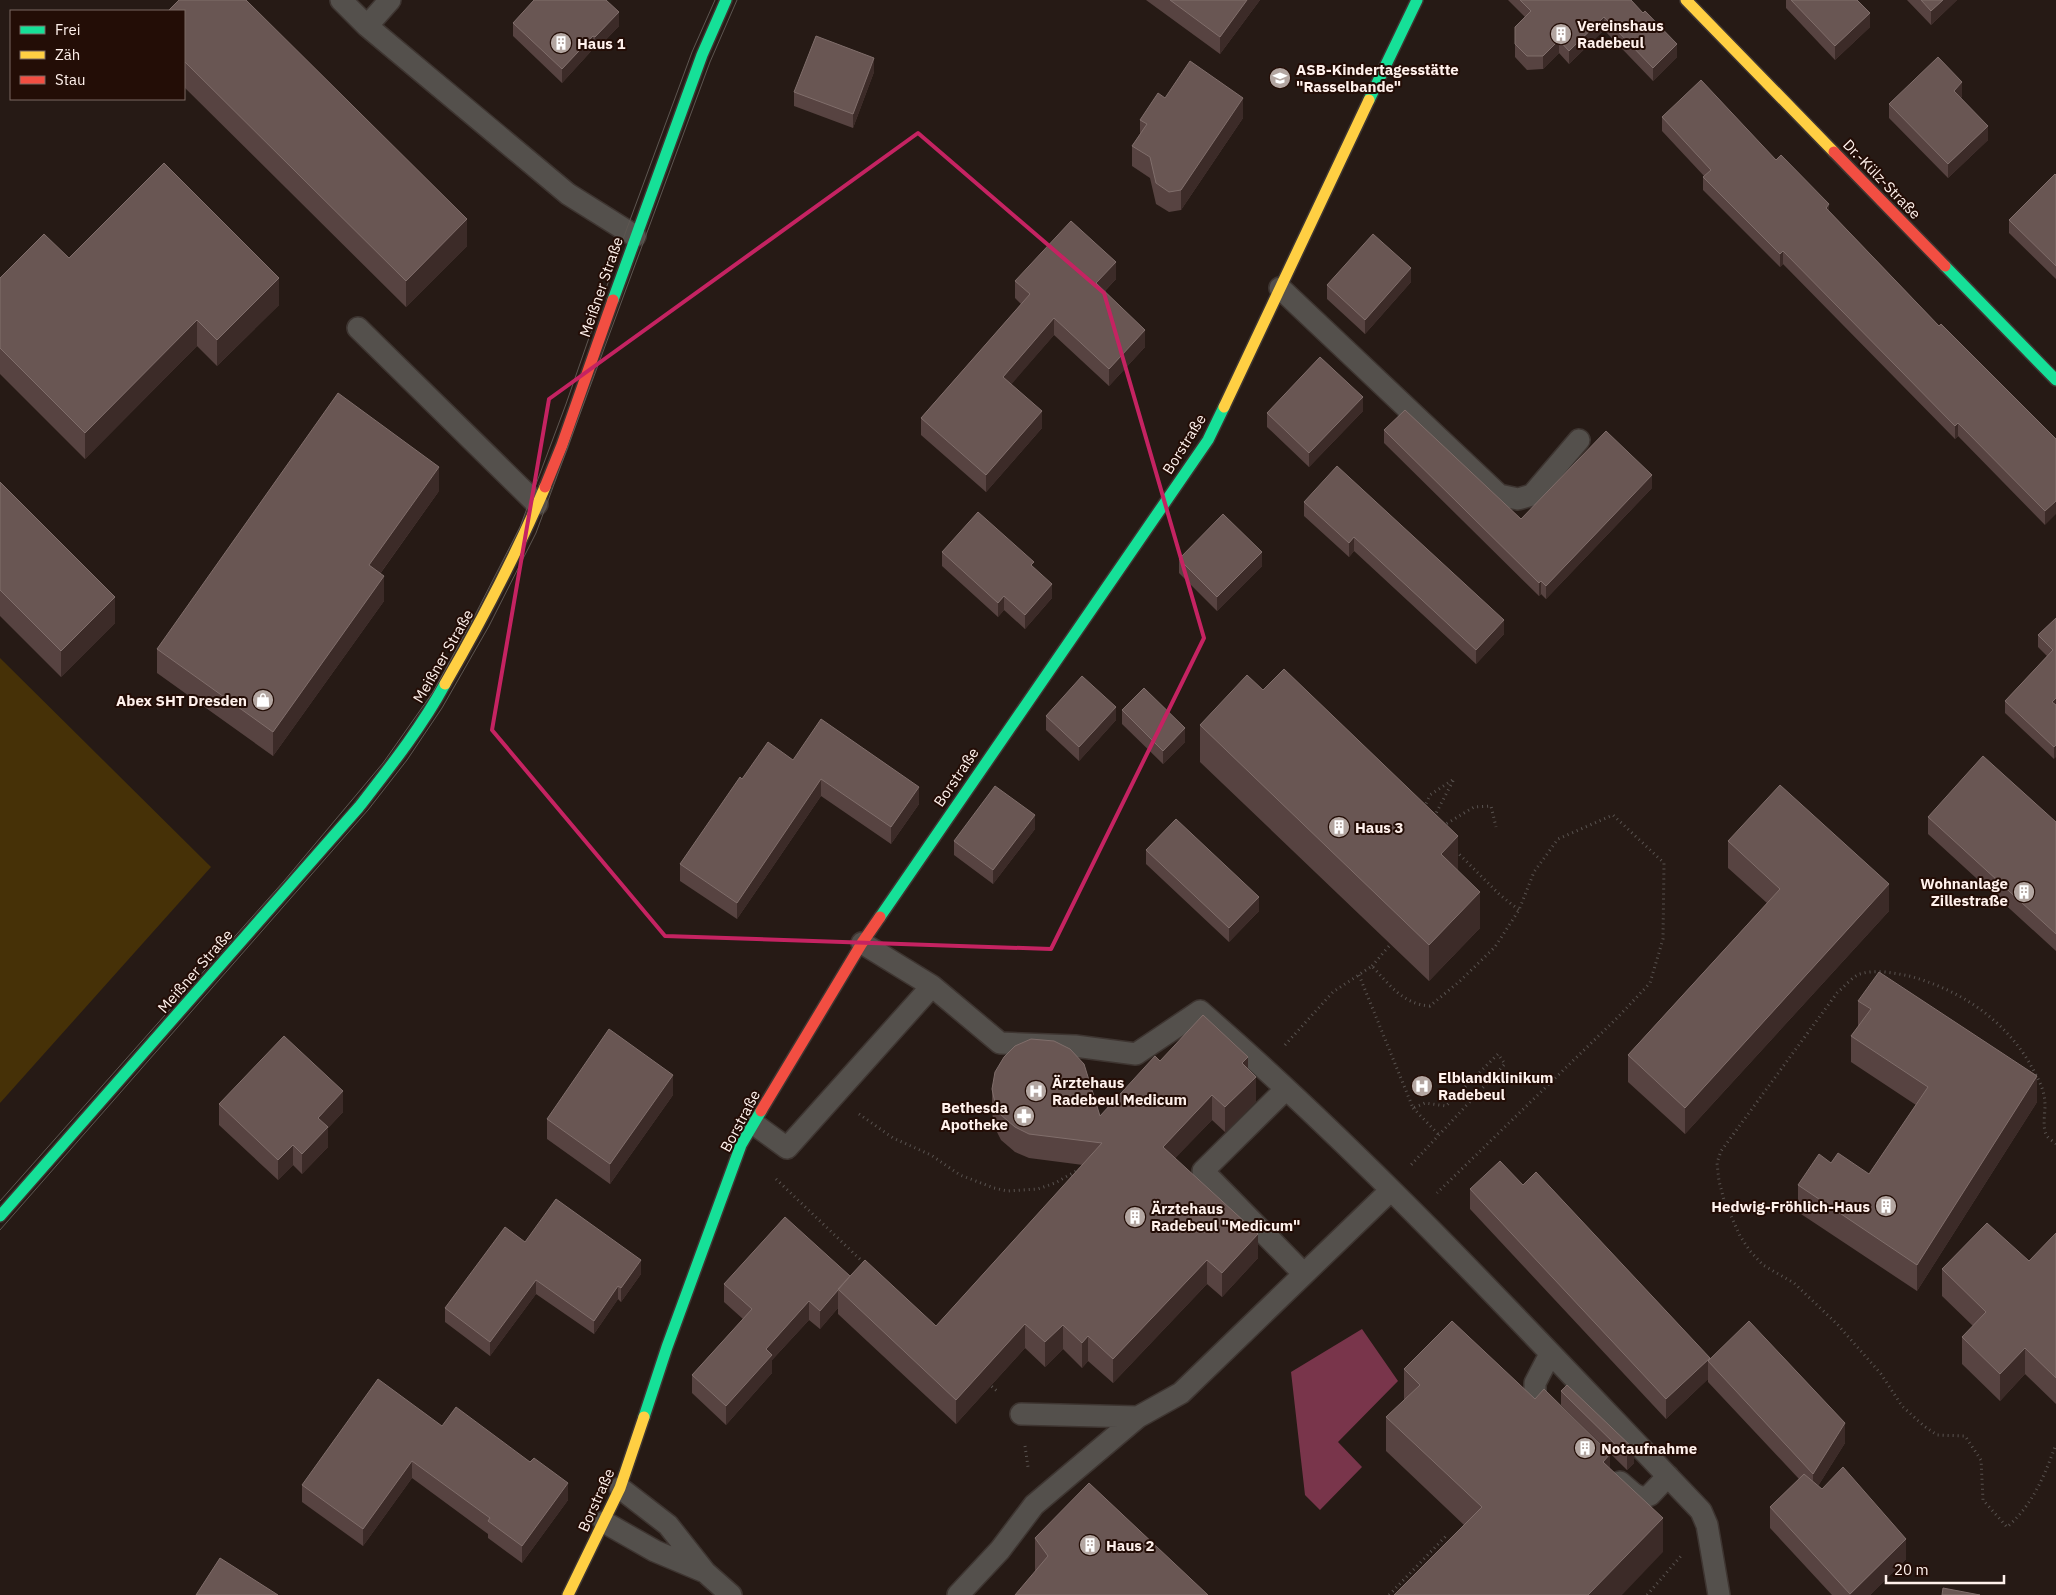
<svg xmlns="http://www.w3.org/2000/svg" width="2056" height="1595" viewBox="0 0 2056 1595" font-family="'IBM Plex Sans',sans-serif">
	<rect width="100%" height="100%" fill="#261a15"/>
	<path fill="#463107" d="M 0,658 L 211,867 L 0,1103 Z"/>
	<path fill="#79354b" d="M 1362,1329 L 1398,1381 L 1338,1442 L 1362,1467 L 1320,1510 L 1305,1495 L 1291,1372 Z"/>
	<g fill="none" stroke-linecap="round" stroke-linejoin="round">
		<g stroke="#3e3531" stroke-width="24">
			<path id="lane" d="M 341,0 L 367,26
				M 390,0 L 367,26 L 568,194 L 635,236
				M 1280,288 L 1499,495 L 1518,499 L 1532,495 L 1579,440
				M 358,328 L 537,504
				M 862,943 L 932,986 L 1000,1043 L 1075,1046 L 1136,1054 L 1200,1011 C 1378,1166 1538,1341 1701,1511 L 1707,1525 L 1719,1595
				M 1286,1089 L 1203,1171 L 1303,1273
				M 754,1124 L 787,1148 L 932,986
				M 1550,1354 L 1535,1383 L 1535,1397 L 1555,1419
				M 1021,1414 L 1138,1417
				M 1620,1482 L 1634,1494 L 1642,1498 L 1650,1495 L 1668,1476
				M 604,1522 L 655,1551 L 705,1572 L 668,1525 L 620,1488
				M 705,1572 L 731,1595
				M 958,1595 L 1000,1550 L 1034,1505 L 1138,1417 L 1181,1393 L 1391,1190"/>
		</g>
		<g stroke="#3e3531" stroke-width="14">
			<path id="fast" d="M 1369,100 L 1417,0
				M 1945,266 L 2056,380
				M 613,300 L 702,55 L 726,0
				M 880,917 L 1208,440 L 1224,407
				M 0,1216 L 359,807 C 390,767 421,728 445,684
				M 644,1417 L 667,1347 L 741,1145 L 761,1111"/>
		</g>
		<g stroke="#3e3531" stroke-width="14">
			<path id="slow" d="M 1686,0 L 1834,152
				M 1224,407 L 1369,100
				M 445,684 C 482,620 516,555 545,487
				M 568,1595 L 620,1488 L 644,1417"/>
		</g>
		<g stroke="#3e3531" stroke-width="14">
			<path id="jam" d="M 1834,152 L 1945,266
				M 545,487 L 562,445 L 613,300
				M 761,1111 L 862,943 L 880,917"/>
		</g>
		<path stroke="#595350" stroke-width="3" stroke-dasharray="1 4" stroke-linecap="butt" d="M 1424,808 L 1430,795 L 1454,779 L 1434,817
			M 1442,823 L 1446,824 L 1474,807 L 1491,806 L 1496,827
			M 1456,851 L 1500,895 L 1519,910
			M 1372,966 L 1390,945
			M 1359,975 L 1413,1108 L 1425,1103 L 1446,1106 L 1498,1054 L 1505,1064 L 1410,1166
			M 1285,1045 L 1333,992 L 1372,966 C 1389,984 1402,1004 1430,1006 L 1460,981 L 1495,947 L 1519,910 L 1534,872 L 1558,839 L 1613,815 L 1664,863 L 1663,939 L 1650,983 L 1618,1017 L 1437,1193
			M 1413,1108 L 1439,1135
			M 859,1114 L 893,1138 L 931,1155 L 960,1175 L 994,1188 L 1007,1191 L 1038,1189 L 1055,1183 L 1080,1169
			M 2056,1144 C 2054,1142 2049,1139 2047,1136 C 2042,1128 2045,1115 2045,1106 C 2045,1095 2042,1086 2037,1077 C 2012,1025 1965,991 1909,976 C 1894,973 1876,969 1860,974 C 1853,976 1844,987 1837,993 L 1721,1151 L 1717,1163 L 1719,1181 L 1724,1200 L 1740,1236 L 1750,1251 L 1763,1265 L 1794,1283 L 1837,1324 L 1881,1374 L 1902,1406 L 1924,1426 L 1937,1435 L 1965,1436 L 1981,1460 L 1983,1500 L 2007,1527 C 2032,1506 2045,1475 2056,1444
			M 776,1179 L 865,1264
			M 988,1383 L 998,1392
			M 1025,1446 L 1028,1467
			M 1389,1595 L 1447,1535
			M 1647,1595 L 1681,1556"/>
		<use href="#lane" stroke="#54504c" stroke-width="21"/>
		<use href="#fast" stroke="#16e098" stroke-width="11"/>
		<use href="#slow" stroke="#ffcf43" stroke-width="11"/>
		<use href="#jam" stroke="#f24e42" stroke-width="11"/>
		<path stroke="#5d5651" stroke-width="1" d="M 0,1201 L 284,881 L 383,763 L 433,692 L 475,615 L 520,527 L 566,404 L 626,231 L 692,52 L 715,0
			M 0,1230 L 368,810 L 407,760 L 442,708 L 489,626 L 536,533 L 710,62 L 737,0"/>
	</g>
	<path fill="#574341" d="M 1146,0 L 1260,0 L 1220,54 Z
		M 1508,0 L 1631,0 L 1677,57 L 1653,81 L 1604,30 L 1569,64 L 1559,53 L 1543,69 L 1527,70 L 1515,57 L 1515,27 L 1525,17 Z
		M 1786,0 L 1857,0 L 1870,27 L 1835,60 L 1786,8 Z
		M 1907,0 L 1957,0 L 1931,25 Z
		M 184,11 L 467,246 L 406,307 L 184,87 Z
		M 513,23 L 619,26 L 595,51 L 593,49 L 562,83 L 513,36 Z
		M 874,72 L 853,128 L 794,106 L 794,92 Z
		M 1962,96 L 1961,98 L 1988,140 L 1948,178 L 1889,118 L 1889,104 Z
		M 1165,98 L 1243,118 L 1181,210 L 1169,212 L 1156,204 L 1150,178 L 1132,166 L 1132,146 L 1140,134 L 1140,120 Z
		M 1662,117 L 1776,160 L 1829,211 L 1939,326 L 2056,439 L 2045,525 L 1958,436 L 1955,439 L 1783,264 L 1780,267 L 1703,190 L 1703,177 L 1704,176 L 1662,131 Z
		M 2056,175 L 2056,279 L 2009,233 L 2009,220 Z
		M 69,258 L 279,305 L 217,366 L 197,346 L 85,459 L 0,374 L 0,278 Z
		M 1116,279 L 1105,291 L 1145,347 L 1109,386 L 1054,335 L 1011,384 L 1042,428 L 986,492 L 921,435 L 921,418 L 1021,304 L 1015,298 L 1015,281 Z
		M 1411,282 L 1365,334 L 1327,299 L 1327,285 Z
		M 1363,411 L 1309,467 L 1267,427 L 1267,413 Z
		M 1384,430 L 1521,519 L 1652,488 L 1546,599 L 1541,594 L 1539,596 L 1384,443 Z
		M 0,482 L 115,623 L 61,677 L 0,616 Z
		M 439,491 L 380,574 L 384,601 L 273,756 L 157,673 L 157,649 Z
		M 1304,502 L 1504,634 L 1476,664 L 1354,551 L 1349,557 L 1304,516 Z
		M 942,552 L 1034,568 L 1052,598 L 1025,629 L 1004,610 L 998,617 L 942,566 Z
		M 1179,559 L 1262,566 L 1217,611 L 1179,573 Z
		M 2056,618 L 2054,759 L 2005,713 L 2005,701 L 2047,656 L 2038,647 L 2038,635 Z
		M 1263,690 L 1480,928 L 1429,981 L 1200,762 L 1200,725 Z
		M 1122,710 L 1185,742 L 1163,764 L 1122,724 Z
		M 1046,716 L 1116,720 L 1079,761 L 1046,730 Z
		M 793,760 L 919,804 L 891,844 L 821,796 L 737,919 L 680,881 L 680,864 L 742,779 Z
		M 1928,817 L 2056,822 L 2056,951 L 1928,834 Z
		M 1035,829 L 993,884 L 954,855 L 954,841 Z
		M 1728,841 L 1889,911 L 1685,1134 L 1628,1082 L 1628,1055 L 1767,903 L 1728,868 Z
		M 1146,850 L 1259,911 L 1229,942 L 1146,864 Z
		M 1858,1001 L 2037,1102 L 1917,1291 L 1798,1212 L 1798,1185 L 1831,1163 L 1869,1174 L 1916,1105 L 1851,1062 L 1851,1036 L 1858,1027 Z
		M 1160,1061 L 1248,1069 L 1256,1101 L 1225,1132 L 1212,1120 L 1175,1158 L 1258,1258 L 1222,1297 L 1207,1284 L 1113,1383 L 1088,1361 L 1082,1368 L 1063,1349 L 1045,1367 L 1025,1348 L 956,1424 L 838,1314 L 838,1308 L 820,1329 L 809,1320 L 772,1360 L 772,1373 L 726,1425 L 692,1393 L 692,1375 L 743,1319 L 724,1302 L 724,1284 L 850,1276 L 936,1326 L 1083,1165 L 1029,1158 L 1015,1152 L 1001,1140 L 995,1128 L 992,1113 L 992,1089 L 1100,1116 Z
		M 673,1095 L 610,1184 L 547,1139 L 547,1119 Z
		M 219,1104 L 343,1112 L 328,1128 L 328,1147 L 302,1174 L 293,1165 L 278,1180 L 219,1125 Z
		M 1523,1185 L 1710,1360 L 1845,1443 L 1818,1486 L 1906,1559 L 1870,1595 L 1832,1595 L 1770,1528 L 1770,1507 L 1799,1479 L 1708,1382 L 1708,1379 L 1666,1419 L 1470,1209 L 1470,1189 Z
		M 2056,1233 L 2056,1404 L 2025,1374 L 2000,1401 L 1962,1364 L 1962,1337 L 1973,1326 L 1942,1296 L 1942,1269 L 2029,1261 Z
		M 525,1242 L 641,1274 L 621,1302 L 618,1299 L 594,1334 L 536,1294 L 490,1356 L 445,1322 L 445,1308 Z
		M 1404,1369 L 1610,1469 L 1663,1552 L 1464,1525 L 1386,1451 L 1386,1417 L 1404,1400 Z
		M 1567,1385 L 1634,1463 L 1627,1470 L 1561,1405 L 1561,1391 Z
		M 442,1426 L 568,1500 L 522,1563 L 488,1538 L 488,1534 L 412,1478 L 363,1546 L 302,1502 L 302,1485 Z
		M 1035,1538 L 1208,1595 L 1035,1572 Z"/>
	<path fill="#3c2b28" d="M 1247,0 L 1260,0 L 1220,54 L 1220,37 Z
		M 1943,0 L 1957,0 L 1931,25 L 1931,11 Z
		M 619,12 L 619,26 L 595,51 L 595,37 Z
		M 1870,13 L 1870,27 L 1835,60 L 1835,46 Z
		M 1604,17 L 1604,30 L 1569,64 L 1569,51 Z
		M 593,36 L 593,49 L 562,83 L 562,69 Z
		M 1559,40 L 1559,53 L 1543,69 L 1543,56 Z
		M 1677,44 L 1677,57 L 1653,81 L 1653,68 Z
		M 874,58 L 874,72 L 853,128 L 853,114 Z
		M 1962,82 L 1962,96 L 1954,104 L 1954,91 Z
		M 1243,98 L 1243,118 L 1181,210 L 1181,190 Z
		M 1988,126 L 1988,140 L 1948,178 L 1948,164 Z
		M 1829,204 L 1829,217 L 1826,208 Z
		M 467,219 L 467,246 L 406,307 L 406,281 Z
		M 1783,251 L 1783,264 L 1780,267 L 1780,254 Z
		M 1116,262 L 1116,279 L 1096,300 L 1096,283 Z
		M 1411,268 L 1411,282 L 1365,334 L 1365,320 Z
		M 279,278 L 279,305 L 217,366 L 217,340 Z
		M 1054,318 L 1054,335 L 1003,394 L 1003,377 Z
		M 197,320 L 197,346 L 85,459 L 85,433 Z
		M 1145,330 L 1145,347 L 1109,386 L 1109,369 Z
		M 1363,397 L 1363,411 L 1309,467 L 1309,453 Z
		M 1042,411 L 1042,428 L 986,492 L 986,475 Z
		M 1958,423 L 1958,436 L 1955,439 L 1955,426 Z
		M 439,467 L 439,491 L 369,589 L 369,565 Z
		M 1652,475 L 1652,488 L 1546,599 L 1546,586 Z
		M 2056,501 L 2056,514 L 2045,525 L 2045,511 Z
		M 1354,537 L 1354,551 L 1349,557 L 1349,543 Z
		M 1262,552 L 1262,566 L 1217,611 L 1217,597 Z
		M 384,576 L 384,601 L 273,756 L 273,732 Z
		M 1541,581 L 1541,594 L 1539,596 L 1539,583 Z
		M 1052,584 L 1052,598 L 1025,629 L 1025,615 Z
		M 1004,596 L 1004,610 L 998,617 L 998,603 Z
		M 115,597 L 115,623 L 61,677 L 61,651 Z
		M 1504,620 L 1504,634 L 1476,664 L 1476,650 Z
		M 2056,698 L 2056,710 L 2052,702 Z
		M 1116,707 L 1116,720 L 1079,761 L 1079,747 Z
		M 1185,728 L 1185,742 L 1163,764 L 1163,751 Z
		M 2056,745 L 2056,757 L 2054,759 L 2054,747 Z
		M 821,779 L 821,796 L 737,919 L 737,903 Z
		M 919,787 L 919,804 L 891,844 L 891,827 Z
		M 1035,815 L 1035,829 L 993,884 L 993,870 Z
		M 1458,836 L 1458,873 L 1441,854 Z
		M 1889,884 L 1889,911 L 1685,1134 L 1685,1108 Z
		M 1480,892 L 1480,928 L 1429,981 L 1429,945 Z
		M 1259,897 L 1259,911 L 1229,942 L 1229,928 Z
		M 1248,1057 L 1248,1081 L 1242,1063 Z
		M 673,1075 L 673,1095 L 610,1184 L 610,1164 Z
		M 2037,1076 L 2037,1102 L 1917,1291 L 1917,1265 Z
		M 1256,1077 L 1256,1101 L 1225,1132 L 1225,1107 Z
		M 343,1091 L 343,1112 L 328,1128 L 328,1147 L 302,1174 L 302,1154 L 318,1118 Z
		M 1212,1095 L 1212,1120 L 1163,1171 L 1163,1147 Z
		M 293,1145 L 293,1165 L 278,1180 L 278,1160 Z
		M 1258,1234 L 1258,1258 L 1222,1297 L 1222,1273 Z
		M 641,1260 L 641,1274 L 621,1302 L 621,1288 Z
		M 1207,1260 L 1207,1284 L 1113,1383 L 1113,1359 Z
		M 536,1280 L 536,1294 L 490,1356 L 490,1342 Z
		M 618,1286 L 618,1299 L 594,1334 L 594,1321 Z
		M 838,1290 L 838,1308 L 820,1329 L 820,1311 Z
		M 809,1301 L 809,1320 L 772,1360 L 772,1373 L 726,1425 L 726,1406 L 766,1349 Z
		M 1025,1324 L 1025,1348 L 956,1424 L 956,1400 Z
		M 1063,1325 L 1063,1349 L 1045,1367 L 1045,1342 Z
		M 1088,1336 L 1088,1361 L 1082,1368 L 1082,1343 Z
		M 2025,1348 L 2025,1374 L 2000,1401 L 2000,1374 Z
		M 1710,1358 L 1710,1363 L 1708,1361 L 1708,1379 L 1666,1419 L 1666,1399 Z
		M 1845,1423 L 1845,1443 L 1813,1494 L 1813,1474 Z
		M 1634,1449 L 1634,1463 L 1627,1470 L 1627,1456 Z
		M 1610,1454 L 1610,1488 L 1603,1462 Z
		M 412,1461 L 412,1478 L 363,1546 L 363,1529 Z
		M 568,1483 L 568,1500 L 522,1563 L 522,1546 Z
		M 1663,1518 L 1663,1552 L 1622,1595 L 1588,1595 Z
		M 1906,1539 L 1906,1559 L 1870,1595 L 1850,1595 Z"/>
	<path fill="#695653" stroke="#806e6b" d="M 179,0 L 246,0 L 467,219 L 406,281 L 184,61 L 184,11 L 168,11 Z
		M 534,0 L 606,0 L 619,12 L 595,37 L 593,36 L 562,69 L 513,23 Z
		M 1170,0 L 1247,0 L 1220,37 Z
		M 1520,0 L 1631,0 L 1643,13 L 1645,11 L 1677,44 L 1653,68 L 1604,17 L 1569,51 L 1559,40 L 1543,56 L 1527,56 L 1515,44 L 1515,27 L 1531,11 Z
		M 1791,0 L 1857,0 L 1870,13 L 1835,46 Z
		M 1921,0 L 1943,0 L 1931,11 Z
		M 816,36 L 874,58 L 853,114 L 794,92 Z
		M 1938,57 L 1962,82 L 1954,91 L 1988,126 L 1948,164 L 1889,104 Z
		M 1190,61 L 1243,98 L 1181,190 L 1169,192 L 1156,183 L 1150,157 L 1132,146 L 1147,124 L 1140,120 L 1158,93 L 1165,98 Z
		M 1701,80 L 1776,160 L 1781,155 L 1829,204 L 1826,208 L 1939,326 L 1941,324 L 2056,439 L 2056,501 L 2045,511 L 1958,423 L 1955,426 L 1783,251 L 1780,254 L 1703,177 L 1711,170 L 1662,117 Z
		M 164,163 L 279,278 L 217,340 L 197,320 L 85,433 L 0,348 L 0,278 L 44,234 L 69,258 Z
		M 2055,174 L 2056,175 L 2056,266 L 2009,220 Z
		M 1071,221 L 1116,262 L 1096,283 L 1145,330 L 1109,369 L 1054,318 L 1003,377 L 1042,411 L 986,475 L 921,418 L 1030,294 L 1015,281 Z
		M 1373,234 L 1411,268 L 1365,320 L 1327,285 Z
		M 1320,357 L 1363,397 L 1309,453 L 1267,413 Z
		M 338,393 L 439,467 L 369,565 L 384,576 L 273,732 L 157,649 Z
		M 1405,410 L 1521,519 L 1606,431 L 1652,475 L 1546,586 L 1541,581 L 1539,583 L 1384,430 Z
		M 1337,466 L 1504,620 L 1476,650 L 1354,537 L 1349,543 L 1304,502 Z
		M 0,482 L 115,597 L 61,651 L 0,590 Z
		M 978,512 L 1034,562 L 1031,565 L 1052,584 L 1025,615 L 1004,596 L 998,603 L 942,552 Z
		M 1223,514 L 1262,552 L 1217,597 L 1179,559 Z
		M 2056,618 L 2056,698 L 2052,702 L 2056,705 L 2056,745 L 2054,747 L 2005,701 L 2053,650 L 2038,635 Z
		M 1284,669 L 1458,836 L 1441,854 L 1480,892 L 1429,945 L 1200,725 L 1247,675 L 1263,690 Z
		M 1082,676 L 1116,707 L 1079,747 L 1046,716 Z
		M 1144,688 L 1185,728 L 1163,751 L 1122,710 Z
		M 821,719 L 919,787 L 891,827 L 821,779 L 737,903 L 680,864 L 740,777 L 742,779 L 768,742 L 793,760 Z
		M 1983,756 L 2056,822 L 2056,934 L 1928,817 Z
		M 1780,785 L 1889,884 L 1685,1108 L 1628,1055 L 1780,889 L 1728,841 Z
		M 995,786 L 1035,815 L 993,870 L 954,841 Z
		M 1176,819 L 1259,897 L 1229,928 L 1146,850 Z
		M 1879,972 L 2037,1076 L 1917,1265 L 1798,1185 L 1819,1154 L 1831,1163 L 1838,1153 L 1869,1174 L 1928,1087 L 1851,1036 L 1871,1009 L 1858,1001 Z
		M 1203,1015 L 1248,1057 L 1242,1063 L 1256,1077 L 1225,1107 L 1212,1095 L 1163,1147 L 1258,1234 L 1222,1273 L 1207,1260 L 1113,1359 L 1088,1336 L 1082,1343 L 1063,1325 L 1045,1342 L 1025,1324 L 956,1400 L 838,1289 L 865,1260 L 936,1326 L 1102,1143 L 1029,1134 L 1015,1127 L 1001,1115 L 995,1103 L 992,1089 L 995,1072 L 1004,1057 L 1015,1046 L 1031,1039 L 1054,1041 L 1070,1049 L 1084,1064 L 1100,1116 L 1155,1056 L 1160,1061 Z
		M 609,1029 L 673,1075 L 610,1164 L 547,1119 Z
		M 284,1036 L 343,1091 L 318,1118 L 328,1127 L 302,1154 L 293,1145 L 278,1160 L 219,1104 Z
		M 1500,1161 L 1523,1185 L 1536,1172 L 1710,1358 L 1666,1399 L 1470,1189 Z
		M 556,1199 L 641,1260 L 621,1288 L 618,1286 L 594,1321 L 536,1280 L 490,1342 L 445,1308 L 505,1227 L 525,1242 Z
		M 785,1217 L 850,1276 L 820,1311 L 809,1301 L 766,1349 L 772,1355 L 726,1406 L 692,1375 L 752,1309 L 724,1284 Z
		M 1987,1223 L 2029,1261 L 2056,1233 L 2056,1378 L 2025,1348 L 2000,1374 L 1962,1337 L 1986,1312 L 1942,1269 Z
		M 1452,1321 L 1535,1399 L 1544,1389 L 1610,1454 L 1603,1462 L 1663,1518 L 1588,1595 L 1394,1595 L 1482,1507 L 1386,1417 L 1420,1385 L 1404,1369 Z
		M 1749,1321 L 1845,1423 L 1813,1474 L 1708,1361 Z
		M 378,1379 L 442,1426 L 456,1407 L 530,1462 L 534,1458 L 568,1483 L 522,1546 L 488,1521 L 490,1518 L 412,1461 L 363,1529 L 302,1485 Z
		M 1567,1385 L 1634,1449 L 1627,1456 L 1561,1391 Z
		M 1843,1467 L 1906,1539 L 1850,1594 L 1770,1507 L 1804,1474 L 1822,1489 Z
		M 1089,1483 L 1208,1595 L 1015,1595 L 1048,1556 L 1035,1538 Z
		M 220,1558 L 278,1595 L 196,1595 Z
		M 1943,1588 L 1980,1595 L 1942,1595 Z"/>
	<path fill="none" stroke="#c52362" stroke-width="4" stroke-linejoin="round" d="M 918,133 L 1104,293 L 1204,638 L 1051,949 L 665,936 L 492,730 L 549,399 Z"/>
	<defs>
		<g id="building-disc" transform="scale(1.125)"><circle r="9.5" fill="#b3a6a1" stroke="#230d06"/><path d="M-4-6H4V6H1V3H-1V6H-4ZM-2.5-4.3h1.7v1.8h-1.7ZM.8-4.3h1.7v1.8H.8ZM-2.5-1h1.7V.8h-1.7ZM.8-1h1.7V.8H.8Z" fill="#fff"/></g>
		<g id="school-disc" transform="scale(1.125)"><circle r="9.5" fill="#b3a6a1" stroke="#230d06"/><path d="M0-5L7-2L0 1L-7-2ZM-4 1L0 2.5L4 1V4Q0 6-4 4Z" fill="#fff"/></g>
		<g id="shop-disc" transform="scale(1.125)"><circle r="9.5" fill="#b3a6a1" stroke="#230d06"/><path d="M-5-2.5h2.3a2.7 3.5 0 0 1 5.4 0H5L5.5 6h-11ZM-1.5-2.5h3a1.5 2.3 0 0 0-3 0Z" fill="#fff"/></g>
		<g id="hospital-disc" transform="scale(1.125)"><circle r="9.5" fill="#b3a6a1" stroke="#230d06"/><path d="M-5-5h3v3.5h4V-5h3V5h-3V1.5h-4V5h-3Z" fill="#fff"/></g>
		<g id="pharmacy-disc" transform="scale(1.125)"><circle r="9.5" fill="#b3a6a1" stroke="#230d06"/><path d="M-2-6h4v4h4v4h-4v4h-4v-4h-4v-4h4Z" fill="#fff"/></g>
	</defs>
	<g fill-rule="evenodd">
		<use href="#building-disc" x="1561" y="34"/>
		<use href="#building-disc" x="561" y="43"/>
		<use href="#school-disc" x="1280" y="78"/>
		<use href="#shop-disc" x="263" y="700"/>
		<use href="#building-disc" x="1339" y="827"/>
		<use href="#building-disc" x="2024" y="892"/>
		<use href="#hospital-disc" x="1422" y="1086"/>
		<use href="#hospital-disc" x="1036" y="1091"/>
		<use href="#pharmacy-disc" x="1024" y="1116"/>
		<use href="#building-disc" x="1886" y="1206"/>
		<use href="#building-disc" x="1135" y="1217"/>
		<use href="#building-disc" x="1585" y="1448"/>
		<use href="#building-disc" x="1090" y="1545"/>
	</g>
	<g text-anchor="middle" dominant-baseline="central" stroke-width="4" stroke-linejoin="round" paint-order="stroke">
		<g font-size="15" font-weight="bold" fill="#fff1ec" stroke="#230d06" text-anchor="start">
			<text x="1577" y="25">Vereinshaus<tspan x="1577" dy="17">Radebeul</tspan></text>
			<text x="577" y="43">Haus 1</text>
			<text x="1296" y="69">ASB-Kindertagesstätte<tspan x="1296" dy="17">"Rasselbande"</tspan></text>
			<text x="247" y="700" text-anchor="end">Abex SHT Dresden</text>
			<text x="1355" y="827">Haus 3</text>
			<text x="2008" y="883" text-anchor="end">Wohnanlage<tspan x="2008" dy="17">Zillestraße</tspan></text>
			<text x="1438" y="1077">Elblandklinikum<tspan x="1438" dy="17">Radebeul</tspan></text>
			<text x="1052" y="1082">Ärztehaus<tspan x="1052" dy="17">Radebeul Medicum</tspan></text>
			<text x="1008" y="1107" text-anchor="end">Bethesda<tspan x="1008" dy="17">Apotheke</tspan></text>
			<text x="1870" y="1206" text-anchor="end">Hedwig-Fröhlich-Haus</text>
			<text x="1151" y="1208">Ärztehaus<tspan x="1151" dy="17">Radebeul "Medicum"</tspan></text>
			<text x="1601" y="1448">Notaufnahme</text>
			<text x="1106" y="1545">Haus 2</text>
		</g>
		<g font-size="15" fill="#fff1ec" stroke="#230d06">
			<text transform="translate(1882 179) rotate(46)">Dr.-Külz-Straße</text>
			<text transform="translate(601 287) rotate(-71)">Meißner Straße</text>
			<text transform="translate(1184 444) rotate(-58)">Borstraße</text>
			<text transform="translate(443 656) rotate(-60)">Meißner Straße</text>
			<text transform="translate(956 777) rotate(-56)">Borstraße</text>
			<text transform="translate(195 971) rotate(-49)">Meißner Straße</text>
			<text transform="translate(740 1121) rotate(-62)">Borstraße</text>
			<text transform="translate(596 1500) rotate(-66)">Borstraße</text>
		</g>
	</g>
	<rect x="10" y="10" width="175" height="90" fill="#230d06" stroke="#7b6862"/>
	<rect x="20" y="26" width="25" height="8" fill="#16e098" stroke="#7b6862"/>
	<text x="55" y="35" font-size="15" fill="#fff1ec">Frei</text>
	<rect x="20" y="51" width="25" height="8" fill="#ffcf43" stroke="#7b6862"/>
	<text x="55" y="60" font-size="15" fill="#fff1ec">Zäh</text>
	<rect x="20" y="76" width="25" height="8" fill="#f24e42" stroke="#7b6862"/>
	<text x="55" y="85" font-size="15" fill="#fff1ec">Stau</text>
	<path d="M1886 1575v8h118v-8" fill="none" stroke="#fff1ec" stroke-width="2.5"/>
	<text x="1894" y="1575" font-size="15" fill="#fff1ec" stroke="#230d06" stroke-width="4" paint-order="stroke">20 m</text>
</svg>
